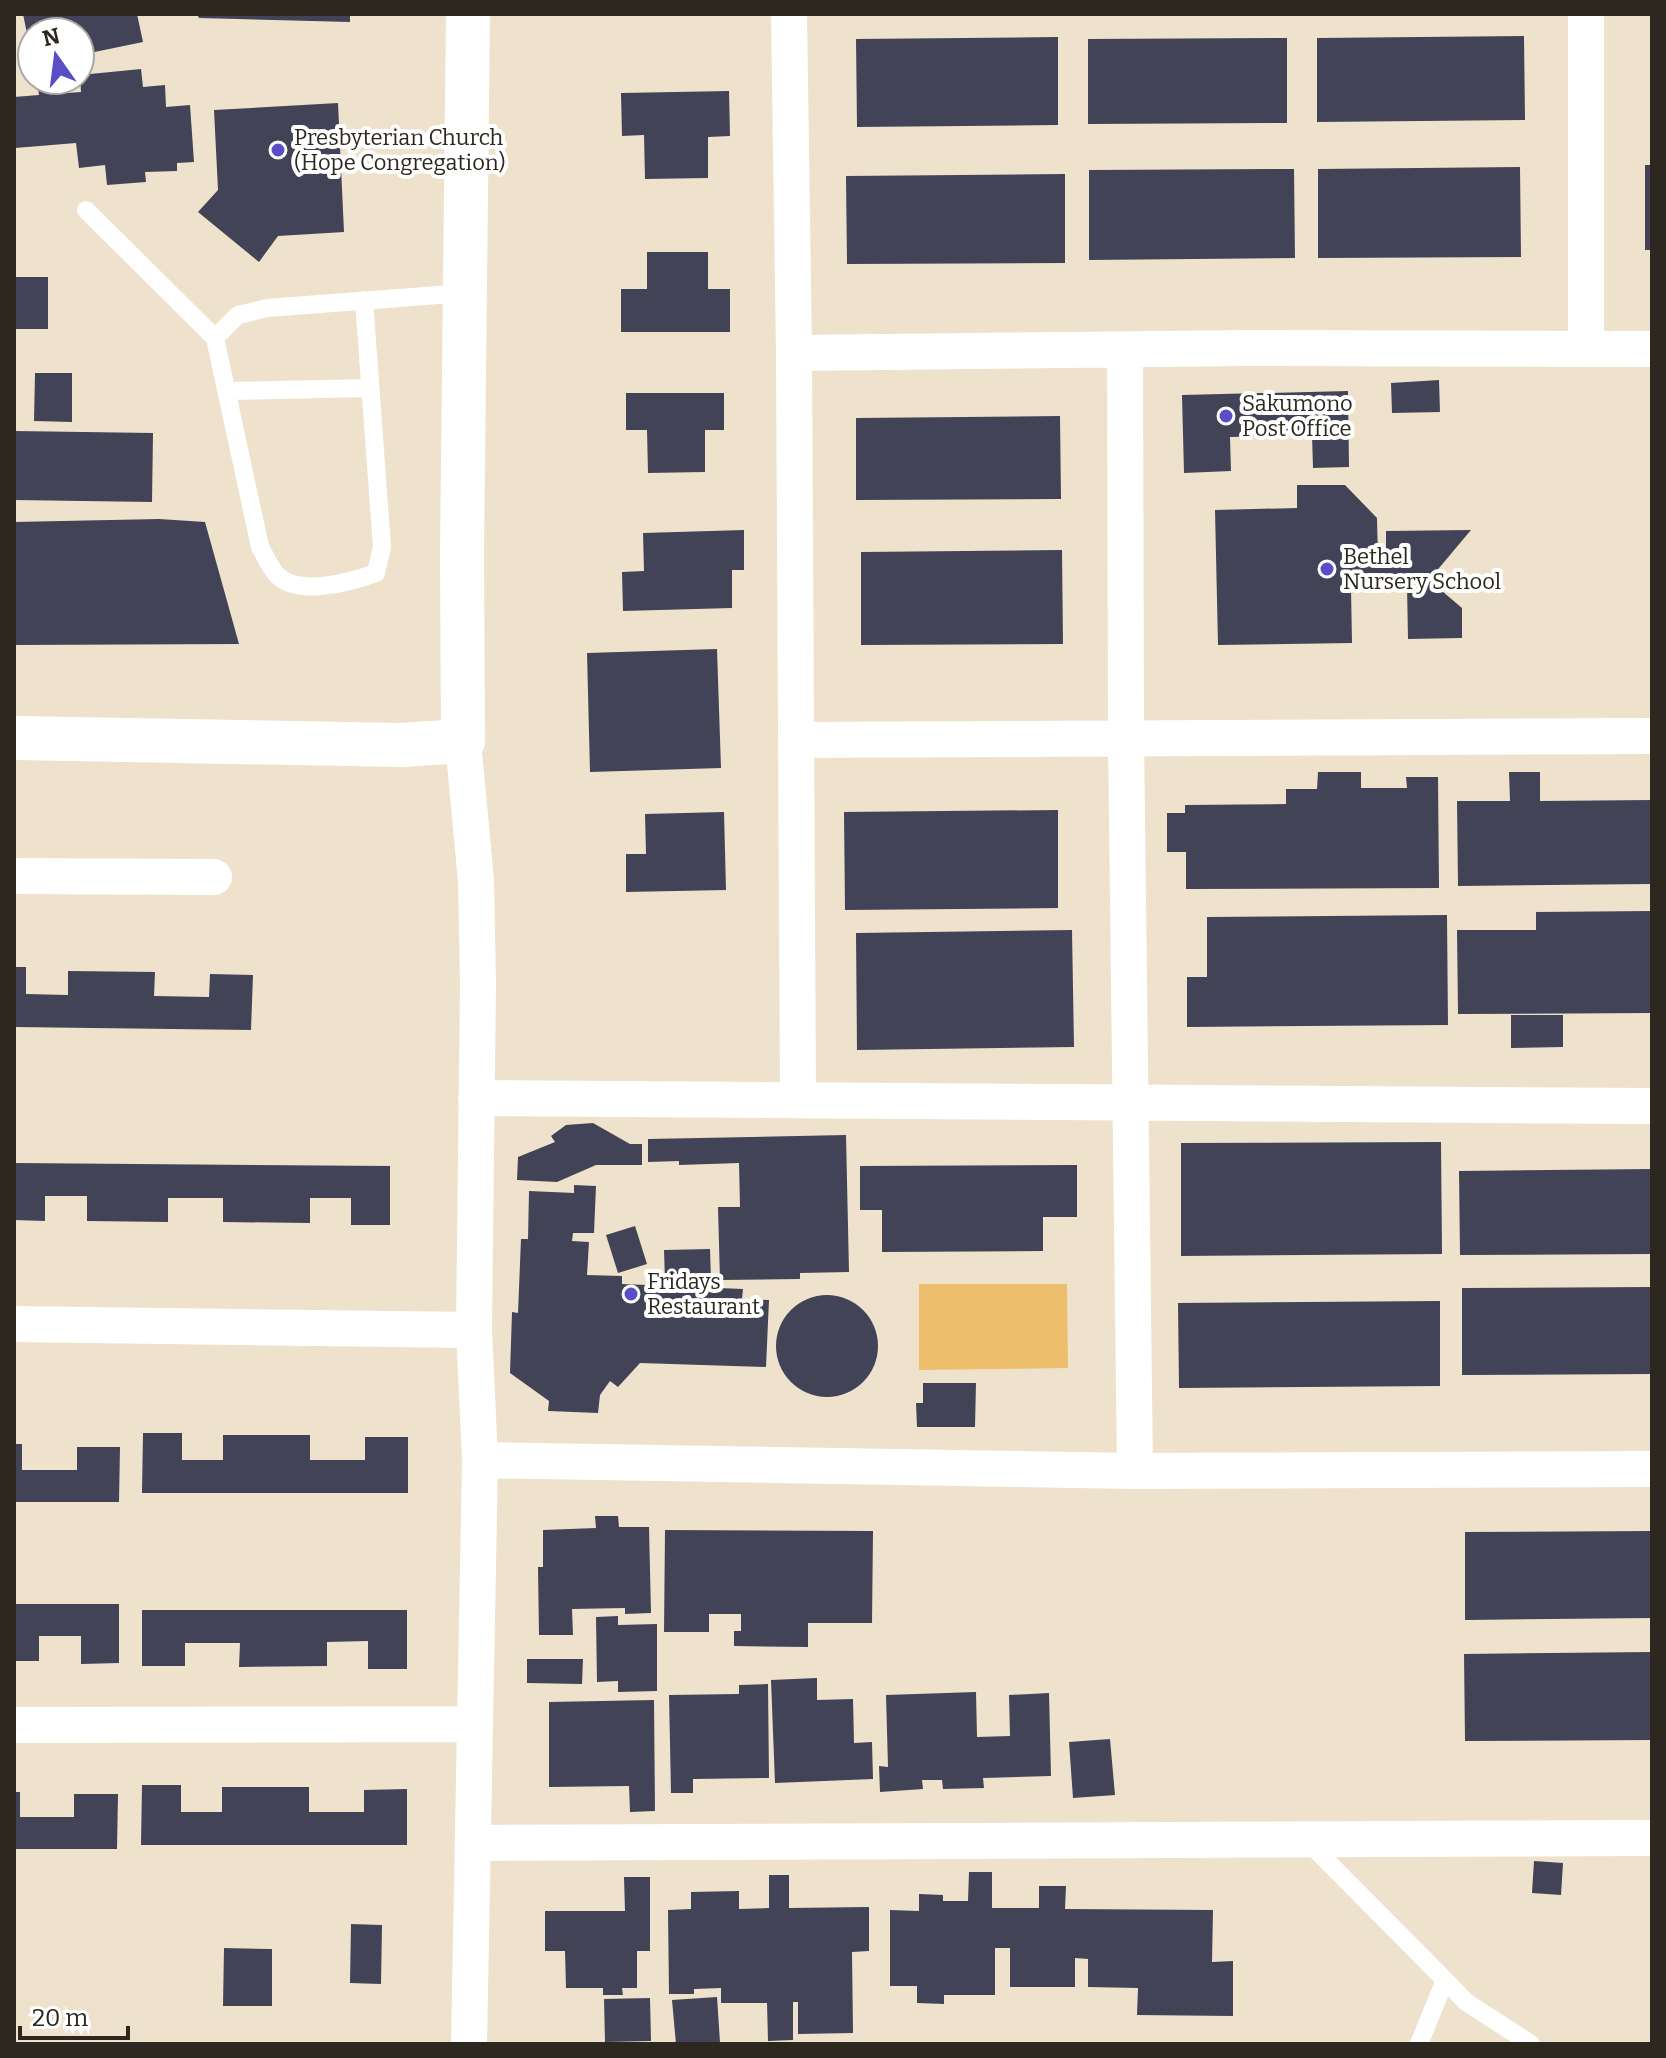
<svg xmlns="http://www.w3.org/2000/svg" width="1666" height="2058" viewBox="0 0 1666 2058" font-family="Bitter,serif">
	<rect width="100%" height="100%" fill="#efe2cc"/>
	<path fill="#edbe6b" d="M 919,1284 L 1067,1284 L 1068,1368 L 919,1370 Z"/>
	<path fill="#424356" d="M 23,14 L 137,14 L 143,42 L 80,55 L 80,32 L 32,32 L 31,53 Z
		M 197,14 L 350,14 L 350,22 L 199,18 Z
		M 1524,36 L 1525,120 L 1317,122 L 1317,38 Z
		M 1058,37 L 1058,125 L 857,127 L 856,39 Z
		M 1287,38 L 1287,123 L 1088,124 L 1088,39 Z
		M 141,69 L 143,87 L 165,85 L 166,107 L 190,105 L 194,162 L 177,163 L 177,171 L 145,172 L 146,182 L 107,185 L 105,165 L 79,168 L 76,143 L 15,148 L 14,97 L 39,95 L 37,80 L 65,80 L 67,93 L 81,92 L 80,75 Z
		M 729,91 L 730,136 L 708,137 L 708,178 L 645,179 L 644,135 L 622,136 L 621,93 Z
		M 338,103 L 344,232 L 278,236 L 259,262 L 198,212 L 218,190 L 214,110 Z
		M 1645,165 L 1652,165 L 1652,250 L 1645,250 Z
		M 1520,167 L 1521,257 L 1318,258 L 1318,169 Z
		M 1294,169 L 1295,258 L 1089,260 L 1089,170 Z
		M 1065,174 L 1065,263 L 847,264 L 846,176 Z
		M 647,252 L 708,252 L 708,289 L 730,289 L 730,332 L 621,332 L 621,289 L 647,289 Z
		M 14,277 L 48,277 L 48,329 L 14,329 Z
		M 35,373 L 72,373 L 72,422 L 34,421 Z
		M 1439,380 L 1440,412 L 1392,413 L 1391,383 Z
		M 1348,391 L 1349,467 L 1313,468 L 1312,435 L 1230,437 L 1231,471 L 1184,473 L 1182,395 Z
		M 626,393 L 724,393 L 724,430 L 705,430 L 705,472 L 648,473 L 647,430 L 626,430 Z
		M 1060,416 L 1061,499 L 856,500 L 856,418 Z
		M 14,431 L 153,433 L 152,502 L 14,500 Z
		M 1297,485 L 1345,485 L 1377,518 L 1378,559 L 1386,559 L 1386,531 L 1471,530 L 1429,580 L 1462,608 L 1462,638 L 1408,639 L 1407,585 L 1351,588 L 1352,643 L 1218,645 L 1215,510 L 1297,508 Z
		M 159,519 L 205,522 L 239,644 L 14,645 L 14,522 Z
		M 744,530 L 744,570 L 732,570 L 732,608 L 623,611 L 622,572 L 644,571 L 643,533 Z
		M 1062,550 L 1063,644 L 861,645 L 861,552 Z
		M 717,649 L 721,768 L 590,772 L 587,653 Z
		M 1318,772 L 1361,772 L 1361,788 L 1407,788 L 1406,777 L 1438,777 L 1439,888 L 1186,889 L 1186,852 L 1167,852 L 1167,813 L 1185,813 L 1185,805 L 1286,804 L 1286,789 L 1317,789 Z
		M 1509,772 L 1540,772 L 1540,801 L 1652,800 L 1652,884 L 1458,886 L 1457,801 L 1510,801 Z
		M 1058,810 L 1058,908 L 845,910 L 844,812 Z
		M 724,812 L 726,890 L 626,892 L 626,854 L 646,854 L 645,814 Z
		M 1652,911 L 1652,1013 L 1458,1014 L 1457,930 L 1536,930 L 1536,912 Z
		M 1447,915 L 1448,1025 L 1187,1027 L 1187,977 L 1207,977 L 1207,917 Z
		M 1072,930 L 1074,1047 L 857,1050 L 856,933 Z
		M 14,967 L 26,967 L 26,994 L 68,995 L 68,971 L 155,972 L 154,996 L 209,997 L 210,974 L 253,975 L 251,1030 L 14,1027 Z
		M 1511,1015 L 1563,1015 L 1563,1047 L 1511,1048 Z
		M 593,1123 L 630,1144 L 642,1144 L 642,1165 L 596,1165 L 557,1182 L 517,1180 L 518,1157 L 555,1142 L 551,1136 L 566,1125 Z
		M 846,1135 L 849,1272 L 800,1273 L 800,1279 L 720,1280 L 718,1207 L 740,1207 L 739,1163 L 679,1165 L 679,1161 L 648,1162 L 648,1139 Z
		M 1441,1142 L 1442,1254 L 1181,1256 L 1181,1143 Z
		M 14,1163 L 390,1166 L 390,1225 L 351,1225 L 351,1198 L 310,1198 L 310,1223 L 223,1222 L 223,1198 L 168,1198 L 168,1222 L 87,1221 L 87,1196 L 45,1196 L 45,1221 L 14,1220 Z
		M 1077,1165 L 1077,1217 L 1043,1217 L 1043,1251 L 882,1252 L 882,1210 L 860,1210 L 860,1166 Z
		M 1652,1169 L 1652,1254 L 1460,1255 L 1459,1171 Z
		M 574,1185 L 596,1186 L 594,1233 L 573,1233 L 572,1241 L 589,1242 L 587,1275 L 622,1276 L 622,1284 L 743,1289 L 742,1299 L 769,1300 L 766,1367 L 640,1363 L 618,1387 L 610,1381 L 600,1395 L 598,1413 L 548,1411 L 549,1401 L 510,1373 L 512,1312 L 518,1313 L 521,1239 L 528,1239 L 529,1191 L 574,1193 Z
		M 635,1226 L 647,1264 L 618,1273 L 606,1235 Z
		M 710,1249 L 711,1280 L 665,1281 L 664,1250 Z
		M 1652,1287 L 1652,1374 L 1462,1375 L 1462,1288 Z
		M776 1346a51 51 0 1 1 102 0a51 51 0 1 1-102 0Z
		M 1440,1301 L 1440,1386 L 1179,1388 L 1178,1303 Z
		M 923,1383 L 976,1383 L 975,1427 L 917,1427 L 916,1403 L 923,1403 Z
		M 143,1433 L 182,1433 L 182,1460 L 223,1460 L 223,1435 L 310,1435 L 310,1460 L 365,1460 L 365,1437 L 408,1437 L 408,1493 L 142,1493 Z
		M 14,1444 L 22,1444 L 22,1470 L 77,1470 L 77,1447 L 120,1447 L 119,1502 L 14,1502 Z
		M 595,1516 L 618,1516 L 619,1527 L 649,1527 L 651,1613 L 625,1614 L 625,1608 L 572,1609 L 573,1635 L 539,1635 L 538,1567 L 543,1567 L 543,1530 L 596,1528 Z
		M 665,1530 L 873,1531 L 872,1623 L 808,1623 L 808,1647 L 734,1646 L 734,1631 L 741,1631 L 741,1614 L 709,1614 L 709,1632 L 664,1632 Z
		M 1652,1531 L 1652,1618 L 1465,1620 L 1465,1532 Z
		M 14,1604 L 119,1604 L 119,1663 L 81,1664 L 81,1636 L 39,1636 L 39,1661 L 14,1661 Z
		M 142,1610 L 407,1610 L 407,1669 L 368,1669 L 368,1641 L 327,1642 L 327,1666 L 239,1667 L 240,1643 L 185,1643 L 185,1666 L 142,1666 Z
		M 618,1616 L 618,1625 L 657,1624 L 657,1691 L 618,1692 L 618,1681 L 597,1682 L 596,1617 Z
		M 1652,1652 L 1652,1740 L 1465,1741 L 1464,1654 Z
		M 527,1659 L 583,1659 L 582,1684 L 527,1683 Z
		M 817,1678 L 817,1700 L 853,1699 L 854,1743 L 872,1742 L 873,1779 L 775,1783 L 771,1680 Z
		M 768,1684 L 769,1778 L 693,1779 L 693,1793 L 671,1793 L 669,1695 L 739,1694 L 739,1685 Z
		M 976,1692 L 977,1737 L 1010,1736 L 1009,1695 L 1049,1693 L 1051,1776 L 983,1778 L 984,1788 L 943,1789 L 942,1780 L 922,1780 L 923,1789 L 880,1792 L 879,1766 L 888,1767 L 886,1695 Z
		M 654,1700 L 655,1811 L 630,1812 L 629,1786 L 549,1787 L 549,1702 Z
		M 1110,1739 L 1115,1795 L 1073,1798 L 1069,1742 Z
		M 142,1785 L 181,1785 L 181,1812 L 222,1812 L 222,1787 L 309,1787 L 309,1812 L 364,1812 L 364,1790 L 407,1789 L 407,1845 L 141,1845 Z
		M 14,1792 L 20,1792 L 20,1817 L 74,1817 L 74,1794 L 118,1794 L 117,1849 L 14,1849 Z
		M 1534,1861 L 1563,1863 L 1561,1895 L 1532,1893 Z
		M 969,1872 L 992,1872 L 992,1908 L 1039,1908 L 1039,1886 L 1066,1886 L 1065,1909 L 1213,1910 L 1212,1962 L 1233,1961 L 1233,2016 L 1137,2015 L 1138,1988 L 1088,1987 L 1088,1959 L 1075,1958 L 1075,1987 L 1010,1987 L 1010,1948 L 995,1948 L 995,1995 L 944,1995 L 944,2004 L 917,2003 L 917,1986 L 890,1986 L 890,1910 L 919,1911 L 919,1894 L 943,1895 L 943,1901 L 968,1901 Z
		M 769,1875 L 789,1875 L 789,1908 L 869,1907 L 869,1951 L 852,1952 L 853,2033 L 798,2034 L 798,2002 L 793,2002 L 793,2040 L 768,2041 L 767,2003 L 721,2003 L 721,1988 L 694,1989 L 694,1994 L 669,1994 L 668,1910 L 691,1909 L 691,1892 L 739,1891 L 739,1909 L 769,1908 Z
		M 624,1877 L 650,1877 L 650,1951 L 637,1951 L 637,1988 L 622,1988 L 623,1995 L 603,1995 L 603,1988 L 566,1988 L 565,1951 L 545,1951 L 545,1911 L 625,1911 Z
		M 351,1924 L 382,1925 L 381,1984 L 350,1983 Z
		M 224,1948 L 272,1949 L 272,2006 L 223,2006 Z
		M 717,1997 L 720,2042 L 676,2044 L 672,2000 Z
		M 650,1998 L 651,2041 L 605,2042 L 604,1999 Z"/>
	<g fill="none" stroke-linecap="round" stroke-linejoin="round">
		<path stroke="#fff" stroke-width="18" d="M 86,210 L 215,338
			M 364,300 L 382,547 L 376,573 C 351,582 298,597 277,575 C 270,568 265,555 260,547 L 215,338 L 238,315 L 267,308 L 465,293
			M 227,391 L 370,388
			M 1307,1841 L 1445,1980 L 1419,2044
			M 1445,1980 L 1466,2002 L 1531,2044"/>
		<path stroke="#fff" stroke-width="36" d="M 789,14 L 794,353 L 798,1099
			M 1586,14 L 1586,348
			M 1125,351 L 1126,737 L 1135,1471
			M 794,353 L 1247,348 L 1652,349
			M 796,740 L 1652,736
			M 463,741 L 476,881 L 478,984 L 474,1330 L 480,1460 L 469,2044
			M 14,876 L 214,877
			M 476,1098 L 1652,1106
			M 14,1324 L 474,1330
			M 480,1460 L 1135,1471 L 1652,1469
			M 14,1725 L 475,1724
			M 473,1843 L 1652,1838"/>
		<path stroke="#fff" stroke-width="44" d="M 14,738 L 401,745 L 463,741 L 462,553 L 468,14"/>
	</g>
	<g fill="#594ec6" stroke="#fff" stroke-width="3">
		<circle cx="278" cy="150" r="8"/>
		<circle cx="1226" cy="416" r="8"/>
		<circle cx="1327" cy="569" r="8"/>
		<circle cx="631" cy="1294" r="8"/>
	</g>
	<g text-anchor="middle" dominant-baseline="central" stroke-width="8" stroke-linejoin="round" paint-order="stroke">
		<g font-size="22" fill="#2c271f" stroke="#fff" text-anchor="start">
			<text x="294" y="137">Presbyterian Church<tspan x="294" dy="25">(Hope Congregation)</tspan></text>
			<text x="1242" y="403">Sakumono<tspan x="1242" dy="25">Post Office</tspan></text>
			<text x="1343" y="556">Bethel<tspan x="1343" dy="25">Nursery School</tspan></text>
			<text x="647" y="1281">Fridays<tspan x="647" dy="25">Restaurant</tspan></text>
		</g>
	</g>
	<rect width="1666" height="2058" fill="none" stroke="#2c271f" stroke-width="32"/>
	<g transform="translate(56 56) rotate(346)"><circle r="38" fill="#ffffff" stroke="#aba9a5" stroke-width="2"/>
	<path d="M0-6L14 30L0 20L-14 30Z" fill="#594ec6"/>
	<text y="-12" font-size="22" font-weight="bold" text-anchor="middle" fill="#2c271f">N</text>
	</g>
	<path d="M20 2026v12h108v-12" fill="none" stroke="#2c271f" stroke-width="4"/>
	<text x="32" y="2026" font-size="24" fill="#2c271f" stroke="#ffffff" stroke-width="6" paint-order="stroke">20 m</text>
</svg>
